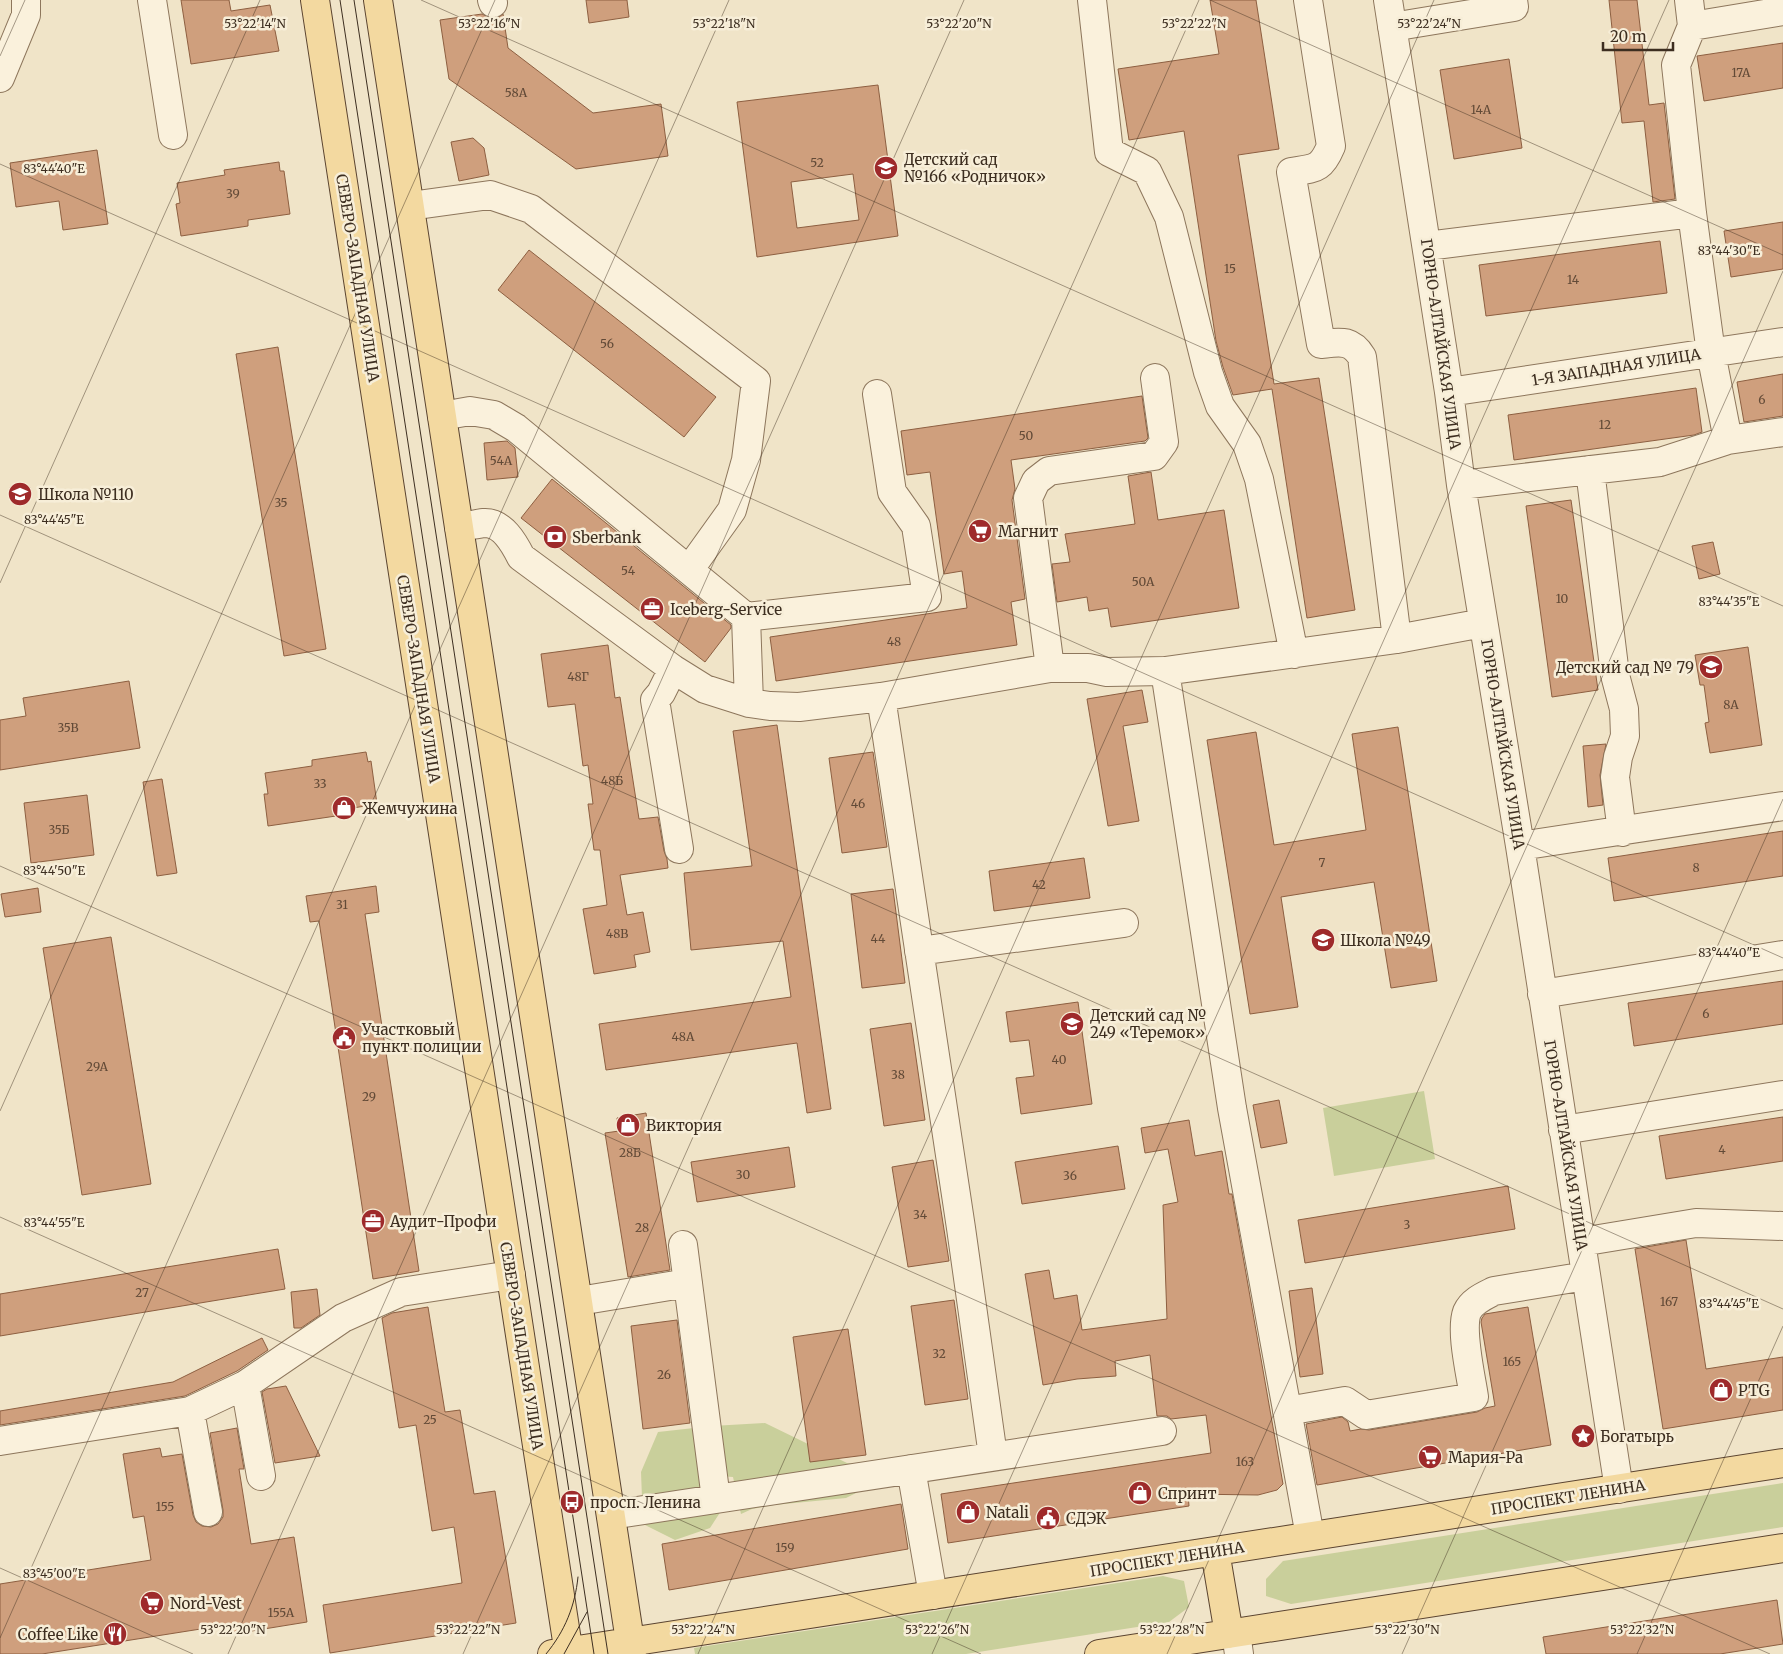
<svg xmlns="http://www.w3.org/2000/svg" width="1783" height="1654" viewBox="0 0 1783 1654" font-family="Merriweather,serif">
	<rect width="100%" height="100%" fill="#f0e4c8"/>
	<path fill="#c9cf9b" d="M 1424,1091 L 1435,1159 L 1334,1176 L 1323,1108 Z
		M 765,1423 L 847,1463 L 874,1466 L 862,1490 L 846,1498 L 774,1505 L 752,1509 L 741,1514 L 733,1477 L 719,1476 L 721,1511 L 710,1528 L 675,1540 L 643,1524 L 641,1472 L 658,1432 L 712,1426 Z
		M 1783,1483 L 1783,1527 L 1291,1604 L 1266,1596 L 1266,1579 L 1283,1561 Z
		M 1163,1576 L 1184,1581 L 1189,1607 L 1169,1622 L 966,1654 L 695,1654 L 694,1648 Z"/>
	<path fill="#cf9f7d" stroke="#8d5f41" fill-rule="evenodd" d="M 181,0 L 229,0 L 231,11 L 270,5 L 279,51 L 191,64 Z
		M 586,0 L 627,0 L 629,17 L 589,23 Z
		M 1210,0 L 1256,0 L 1279,149 L 1238,155 L 1274,384 L 1319,378 L 1355,610 L 1307,618 L 1272,389 L 1233,395 L 1223,367 L 1216,341 L 1184,131 L 1129,140 L 1118,69 L 1219,54 Z
		M 1609,0 L 1637,0 L 1649,105 L 1664,103 L 1675,199 L 1653,202 L 1644,121 L 1622,123 Z
		M 482,14 L 490,18 L 497,18 L 503,14 L 508,48 L 593,113 L 661,104 L 668,156 L 576,169 L 449,79 L 440,20 Z
		M 1783,43 L 1783,88 L 1704,101 L 1697,56 Z
		M 1509,59 L 1522,148 L 1454,159 L 1440,70 Z
		M 878,85 L 898,236 L 757,257 L 737,102 ZM 853,174 L 859,220 L 797,228 L 791,182 Z
		M 473,138 L 484,148 L 489,175 L 459,181 L 451,142 Z
		M 97,150 L 108,224 L 63,230 L 59,201 L 16,207 L 10,163 Z
		M 279,162 L 280,171 L 284,171 L 290,214 L 248,220 L 248,226 L 181,236 L 176,204 L 180,203 L 177,183 L 225,175 L 224,170 Z
		M 1783,222 L 1783,269 L 1731,277 L 1724,231 Z
		M 1660,241 L 1667,293 L 1486,316 L 1479,265 Z
		M 529,250 L 716,397 L 684,437 L 498,290 Z
		M 278,347 L 326,649 L 284,656 L 236,354 Z
		M 1783,374 L 1783,416 L 1744,422 L 1737,382 Z
		M 1696,388 L 1702,432 L 1694,435 L 1514,460 L 1508,415 Z
		M 1142,396 L 1148,438 L 1145,441 L 1011,460 L 1015,489 L 1012,500 L 1025,599 L 1011,602 L 1017,645 L 776,681 L 770,637 L 967,608 L 962,571 L 944,574 L 930,472 L 907,475 L 901,431 Z
		M 507,441 L 515,448 L 518,477 L 487,480 L 484,443 Z
		M 1151,472 L 1158,520 L 1224,510 L 1239,608 L 1111,627 L 1108,608 L 1089,611 L 1087,597 L 1057,602 L 1052,564 L 1070,562 L 1065,534 L 1135,524 L 1128,476 Z
		M 552,479 L 731,625 L 731,628 L 705,662 L 521,518 Z
		M 1571,500 L 1598,690 L 1552,697 L 1526,506 Z
		M 1713,542 L 1720,574 L 1699,579 L 1692,546 Z
		M 608,645 L 615,698 L 620,697 L 639,819 L 658,817 L 664,851 L 667,859 L 668,868 L 620,875 L 627,915 L 643,912 L 650,952 L 634,955 L 636,967 L 594,974 L 583,909 L 607,905 L 600,850 L 594,850 L 588,804 L 593,804 L 588,765 L 583,766 L 575,704 L 548,707 L 541,654 Z
		M 1748,647 L 1762,745 L 1710,753 L 1705,723 L 1709,722 L 1704,685 L 1700,685 L 1695,655 Z
		M 129,681 L 140,748 L 0,770 L 0,720 L 26,716 L 23,698 Z
		M 1142,690 L 1148,722 L 1123,726 L 1139,821 L 1108,826 L 1087,699 Z
		M 777,725 L 831,1109 L 807,1113 L 797,1043 L 606,1070 L 599,1024 L 791,997 L 783,941 L 691,950 L 684,873 L 752,866 L 733,731 Z
		M 1398,727 L 1437,981 L 1391,988 L 1374,882 L 1281,897 L 1298,1007 L 1250,1014 L 1207,740 L 1256,732 L 1274,845 L 1366,830 L 1352,734 Z
		M 1606,744 L 1600,775 L 1603,805 L 1588,807 L 1583,746 Z
		M 366,752 L 368,762 L 371,761 L 377,804 L 335,811 L 336,816 L 268,826 L 264,794 L 268,794 L 265,773 L 312,766 L 312,760 Z
		M 873,752 L 887,847 L 842,853 L 829,758 Z
		M 162,779 L 177,873 L 157,876 L 143,782 Z
		M 87,795 L 94,855 L 31,863 L 24,803 Z
		M 1783,831 L 1783,876 L 1614,901 L 1608,858 Z
		M 1084,858 L 1090,898 L 994,911 L 989,871 Z
		M 376,886 L 379,912 L 365,914 L 419,1271 L 373,1279 L 319,921 L 310,922 L 306,896 Z
		M 38,888 L 41,912 L 5,917 L 1,894 Z
		M 893,889 L 905,983 L 862,988 L 851,894 Z
		M 111,937 L 151,1184 L 82,1195 L 43,948 Z
		M 1783,981 L 1783,1024 L 1634,1046 L 1628,1003 Z
		M 1078,1002 L 1092,1104 L 1021,1114 L 1016,1078 L 1034,1076 L 1029,1040 L 1010,1042 L 1006,1012 Z
		M 911,1023 L 925,1120 L 884,1126 L 870,1029 Z
		M 1279,1100 L 1287,1143 L 1261,1148 L 1253,1105 Z
		M 646,1113 L 670,1270 L 628,1277 L 605,1133 L 619,1131 L 617,1118 Z
		M 1783,1117 L 1783,1161 L 1666,1179 L 1659,1136 Z
		M 1189,1120 L 1195,1156 L 1222,1151 L 1229,1194 L 1232,1194 L 1283,1484 L 1277,1490 L 1258,1495 L 1188,1494 L 1189,1506 L 948,1543 L 941,1494 L 1211,1453 L 1206,1415 L 1171,1419 L 1167,1416 L 1157,1416 L 1150,1355 L 1115,1361 L 1116,1376 L 1077,1379 L 1043,1385 L 1025,1274 L 1049,1270 L 1054,1299 L 1077,1295 L 1082,1330 L 1167,1319 L 1163,1205 L 1178,1202 L 1168,1149 L 1145,1153 L 1141,1128 Z
		M 1118,1146 L 1125,1189 L 1022,1204 L 1015,1162 Z
		M 789,1147 L 795,1187 L 697,1202 L 691,1162 Z
		M 933,1160 L 949,1261 L 908,1267 L 892,1167 Z
		M 1508,1186 L 1515,1229 L 1305,1263 L 1298,1220 Z
		M 1686,1240 L 1706,1369 L 1783,1357 L 1783,1410 L 1663,1429 L 1635,1249 Z
		M 278,1249 L 285,1289 L 0,1336 L 0,1294 Z
		M 1312,1288 L 1323,1374 L 1300,1377 L 1289,1291 Z
		M 317,1289 L 320,1315 L 301,1328 L 294,1328 L 291,1292 Z
		M 954,1300 L 968,1399 L 925,1405 L 911,1306 Z
		M 428,1307 L 445,1412 L 460,1410 L 474,1494 L 495,1491 L 516,1623 L 330,1653 L 323,1605 L 462,1583 L 454,1527 L 432,1531 L 416,1425 L 399,1428 L 382,1318 L 392,1313 Z
		M 1528,1307 L 1551,1445 L 1317,1485 L 1306,1424 L 1342,1417 L 1348,1422 L 1350,1431 L 1361,1429 L 1369,1430 L 1477,1412 L 1485,1408 L 1495,1406 L 1481,1322 L 1482,1318 L 1485,1314 Z
		M 677,1320 L 690,1423 L 643,1429 L 631,1326 Z
		M 848,1329 L 866,1455 L 810,1462 L 793,1337 Z
		M 262,1338 L 268,1350 L 237,1371 L 185,1396 L 0,1425 L 0,1411 L 173,1382 Z
		M 286,1386 L 320,1456 L 275,1463 L 262,1392 L 267,1389 Z
		M 237,1428 L 244,1469 L 239,1469 L 251,1544 L 294,1537 L 307,1622 L 227,1635 L 226,1625 L 42,1654 L 0,1654 L 0,1584 L 151,1560 L 144,1516 L 133,1518 L 123,1454 L 160,1448 L 162,1457 L 182,1454 L 193,1515 L 196,1522 L 202,1526 L 211,1527 L 218,1524 L 223,1517 L 223,1510 L 210,1433 Z
		M 901,1504 L 908,1549 L 669,1590 L 662,1544 Z
		M 1777,1600 L 1783,1644 L 1720,1654 L 1546,1654 L 1543,1637 Z"/>
	<g fill="none" stroke-linecap="round" stroke-linejoin="round">
		<g stroke="#8d765c" stroke-width="30">
			<path id="minor" d="M 152,0 L 173,135
				M 492,0 L 493,3
				M 1092,0 L 1109,152 L 1147,171 L 1169,217 L 1208,372 L 1220,406 L 1247,444 L 1259,479 L 1294,654
				M 1308,0 L 1331,146 C 1321,170 1315,168 1291,172 L 1321,344 C 1340,342 1351,339 1362,357 L 1397,639
				M 1388,0 L 1449,392 L 1461,485 L 1520,846 L 1619,1489
				M 1689,0 L 1692,26 L 1676,65 L 1692,213 L 1711,353 L 1728,440
				M 1692,26 L 1783,11
				M 1392,27 L 1514,7 L 1513,0
				M 0,78 L 26,15 L 26,0
				M 410,206 L 490,195 L 531,209 L 756,381 L 746,460 L 732,510 L 689,570
				M 1427,246 L 1692,213
				M 1449,392 L 1783,342
				M 442,416 L 470,411 L 494,415 L 516,428 L 746,617
				M 1590,470 L 1615,675 L 1624,709 L 1625,736 L 1618,757 L 1615,777 L 1622,832
				M 1461,485 L 1660,462 L 1728,440 L 1783,432
				M 459,527 C 467,526 476,524 484,523 C 502,522 514,543 521,557 L 673,669 L 705,689 L 749,703 L 770,706 L 799,707 L 881,697 L 1050,668 L 1088,668 L 1107,672 L 1165,671 L 1397,639 L 1483,623
				M 1050,668 L 1028,498 L 1036,481 L 1049,471 L 1154,456 L 1164,442 L 1155,378
				M 673,669 L 661,693 L 655,700 L 679,849
				M 1165,671 L 1232,1108 L 1310,1536
				M 881,697 L 961,1228 L 993,1456
				M 749,703 L 746,617 L 927,597 L 916,526 L 892,492 L 877,394
				M 1520,846 L 1783,806
				M 919,951 L 1124,923
				M 1542,994 L 1783,955
				M 1563,1130 L 1783,1095
				M 1581,1242 L 1696,1223 L 1783,1226
				M 683,1245 L 716,1499
				M 579,1301 L 688,1283
				M 245,1385 L 261,1476
				M 190,1411 L 208,1512
				M 1287,1411 L 1345,1401 L 1366,1415 L 1474,1397 C 1471,1376 1460,1331 1467,1312 C 1472,1301 1484,1296 1494,1291 L 1586,1276
				M 0,1441 L 190,1411 L 245,1385 L 343,1318 L 401,1292 L 511,1275
				M 911,1469 L 933,1595
				M 611,1515 L 1162,1431
				M 1236,1633 L 1239,1654"/>
		</g>
		<g stroke="#5b4430" stroke-width="30">
			<path id="major" d="M 315,0 L 569,1654
				M 378,0 L 632,1654
				M 1215,1551 L 1229,1634
				M 552,1654 L 1783,1463
				M 1099,1654 L 1783,1548"/>
		</g>
		<use href="#minor" stroke="#faf1dc" stroke-width="28"/>
		<use href="#major" stroke="#f3d9a0" stroke-width="28"/>
		<path stroke="#3d2e20" stroke-width="1" d="M 340,0 L 594,1654
			M 354,0 L 608,1654
			M 546,1654 C 565,1631 575,1606 578,1577
			M 564,1654 L 587,1612"/>
	</g>
	<path fill="none" stroke="#3d2e20" stroke-width="1" stroke-opacity="0.45" d="M 421,0 L 1783,606M 1210,0 L 1783,255M 0,56 L 25,0M 0,164 L 1783,958M 0,515 L 1783,1309M 0,583 L 260,0M 0,866 L 1770,1654M 0,1111 L 495,0M 0,1217 L 981,1654M 0,1568 L 193,1654M 0,1638 L 729,0M 228,1654 L 964,0M 463,1654 L 1199,0M 698,1654 L 1434,0M 932,1654 L 1669,0M 1167,1654 L 1783,271M 1402,1654 L 1783,799M 1637,1654 L 1783,1326"/>
	<defs>
		<g id="school-disc" transform="scale(1.25)"><circle r="9.5" fill="#9e2a2b" stroke="#f7eed8"/><path d="M0-5L7-2L0 1L-7-2ZM-4 1L0 2.5L4 1V4Q0 6-4 4Z" fill="#fff"/></g>
		<g id="supermarket-disc" transform="scale(1.25)"><circle r="9.5" fill="#9e2a2b" stroke="#f7eed8"/><path d="M-6-5.5h2.5l.6 2H6L4.5 2H-2.5L-4.4-4H-6ZM-1.5 3.2a1.3 1.3 0 1 0 .1 0ZM3 3.2a1.3 1.3 0 1 0 .1 0Z" fill="#fff"/></g>
		<g id="bank-disc" transform="scale(1.25)"><circle r="9.5" fill="#9e2a2b" stroke="#f7eed8"/><path d="M-6-4H6V4H-6ZM0-2.3a2.3 2.3 0 1 0 0 4.6a2.3 2.3 0 1 0 0-4.6Z" fill="#fff"/></g>
		<g id="office-disc" transform="scale(1.25)"><circle r="9.5" fill="#9e2a2b" stroke="#f7eed8"/><path d="M-6-3h4V-5.5h4V-3h4V5H-6ZM-1-4.5V-3h2v-1.5ZM-6 0V1H6V0Z" fill="#fff"/></g>
		<g id="shop-disc" transform="scale(1.25)"><circle r="9.5" fill="#9e2a2b" stroke="#f7eed8"/><path d="M-5-2.5h2.3a2.7 3.5 0 0 1 5.4 0H5L5.5 6h-11ZM-1.5-2.5h3a1.5 2.3 0 0 0-3 0Z" fill="#fff"/></g>
		<g id="civic-disc" transform="scale(1.25)"><circle r="9.5" fill="#9e2a2b" stroke="#f7eed8"/><path d="M-.6-6.5H3V-4.5H.6V-3L4-1V1h2V6H-6V1h2V-1L-.6-3ZM-1.2 2.5V6h2.4V2.5Z" fill="#fff"/></g>
		<g id="sight-disc" transform="scale(1.25)"><circle r="9.5" fill="#9e2a2b" stroke="#f7eed8"/><path d="M0-6L1.8-2.2L6-1.7L2.9 1.2L3.7 5.4L0 3.3L-3.7 5.4L-2.9 1.2L-6-1.7L-1.8-2.2Z" fill="#fff"/></g>
		<g id="bus-disc" transform="scale(1.25)"><circle r="9.5" fill="#9e2a2b" stroke="#f7eed8"/><path d="M-5-6H5V4H4V6H2V4H-2V6H-4V4H-5ZM-3.5-4V0h7V-4ZM-3.5 1.2v1.5H-2V1.2ZM2 1.2v1.5H3.5V1.2Z" fill="#fff"/></g>
		<g id="restaurant-disc" transform="scale(1.25)"><circle r="9.5" fill="#9e2a2b" stroke="#f7eed8"/><path d="M-5-6h1v4h1v-4h1v4h1v-4h1v5L-1.5 .5V6h-2V.5L-5-1ZM5-6V6H3V1.5H1.5Q1.5-4 5-6Z" fill="#fff"/></g>
	</defs>
	<g fill-rule="evenodd">
		<use href="#school-disc" x="886" y="168"/>
		<use href="#school-disc" x="20" y="494"/>
		<use href="#supermarket-disc" x="980" y="531"/>
		<use href="#bank-disc" x="555" y="537"/>
		<use href="#office-disc" x="652" y="609"/>
		<use href="#school-disc" x="1711" y="667"/>
		<use href="#shop-disc" x="344" y="808"/>
		<use href="#school-disc" x="1323" y="940"/>
		<use href="#school-disc" x="1072" y="1024"/>
		<use href="#civic-disc" x="344" y="1038"/>
		<use href="#shop-disc" x="628" y="1125"/>
		<use href="#office-disc" x="373" y="1221"/>
		<use href="#shop-disc" x="1721" y="1390"/>
		<use href="#sight-disc" x="1583" y="1436"/>
		<use href="#supermarket-disc" x="1430" y="1457"/>
		<use href="#shop-disc" x="1140" y="1493"/>
		<use href="#bus-disc" x="572" y="1502"/>
		<use href="#shop-disc" x="968" y="1512"/>
		<use href="#civic-disc" x="1048" y="1518"/>
		<use href="#supermarket-disc" x="152" y="1603"/>
		<use href="#restaurant-disc" x="115" y="1634"/>
	</g>
	<g text-anchor="middle" dominant-baseline="central" stroke-width="5" stroke-linejoin="round" paint-order="stroke">
		<g font-size="12" fill="#624a37">
			<text x="1741" y="72">17А</text>
			<text x="516" y="92">58А</text>
			<text x="1481" y="109">14А</text>
			<text x="817" y="162">52</text>
			<text x="233" y="193">39</text>
			<text x="1230" y="268">15</text>
			<text x="1573" y="279">14</text>
			<text x="607" y="343">56</text>
			<text x="1762" y="399">6</text>
			<text x="1605" y="424">12</text>
			<text x="1026" y="435">50</text>
			<text x="501" y="460">54А</text>
			<text x="281" y="502">35</text>
			<text x="628" y="570">54</text>
			<text x="1143" y="581">50А</text>
			<text x="1562" y="598">10</text>
			<text x="894" y="641">48</text>
			<text x="578" y="676">48Г</text>
			<text x="1731" y="704">8А</text>
			<text x="68" y="727">35В</text>
			<text x="612" y="780">48Б</text>
			<text x="320" y="783">33</text>
			<text x="858" y="803">46</text>
			<text x="59" y="829">35Б</text>
			<text x="1322" y="862">7</text>
			<text x="1696" y="867">8</text>
			<text x="1039" y="884">42</text>
			<text x="342" y="904">31</text>
			<text x="617" y="933">48В</text>
			<text x="878" y="938">44</text>
			<text x="1706" y="1013">6</text>
			<text x="683" y="1036">48А</text>
			<text x="1059" y="1059">40</text>
			<text x="97" y="1066">29А</text>
			<text x="898" y="1074">38</text>
			<text x="369" y="1096">29</text>
			<text x="1722" y="1149">4</text>
			<text x="630" y="1152">28Б</text>
			<text x="743" y="1174">30</text>
			<text x="1070" y="1175">36</text>
			<text x="920" y="1214">34</text>
			<text x="1407" y="1224">3</text>
			<text x="642" y="1227">28</text>
			<text x="142" y="1292">27</text>
			<text x="1669" y="1301">167</text>
			<text x="939" y="1353">32</text>
			<text x="1512" y="1361">165</text>
			<text x="664" y="1374">26</text>
			<text x="430" y="1419">25</text>
			<text x="1245" y="1461">163</text>
			<text x="165" y="1506">155</text>
			<text x="785" y="1547">159</text>
			<text x="281" y="1612">155А</text>
		</g>
		<g font-size="15" fill="#3d2e20" stroke="#f7eed8" text-anchor="start">
			<text x="904" y="159">Детский сад<tspan x="904" dy="17">№166 «Родничок»</tspan></text>
			<text x="38" y="494">Школа №110</text>
			<text x="998" y="531">Магнит</text>
			<text x="572" y="537">Sberbank</text>
			<text x="670" y="609">Iceberg-Service</text>
			<text x="1694" y="667" text-anchor="end">Детский сад № 79</text>
			<text x="362" y="808">Жемчужина</text>
			<text x="1340" y="940">Школа №49</text>
			<text x="1090" y="1015">Детский сад №<tspan x="1090" dy="17">249 «Теремок»</tspan></text>
			<text x="362" y="1029">Участковый<tspan x="362" dy="17">пункт полиции</tspan></text>
			<text x="646" y="1125">Виктория</text>
			<text x="390" y="1221">Аудит-Профи</text>
			<text x="1738" y="1390">PTG</text>
			<text x="1600" y="1436">Богатырь</text>
			<text x="1448" y="1457">Мария-Ра</text>
			<text x="1158" y="1493">Спринт</text>
			<text x="590" y="1502">просп. Ленина</text>
			<text x="986" y="1512">Natali</text>
			<text x="1066" y="1518">СДЭК</text>
			<text x="170" y="1603">Nord-Vest</text>
			<text x="98" y="1634" text-anchor="end">Coffee Like</text>
		</g>
		<g font-size="15" fill="#3d2e20" stroke="#f7eed8">
			<text transform="translate(358 278) rotate(81)">СЕВЕРО-ЗАПАДНАЯ УЛИЦА</text>
			<text transform="translate(1441 344) rotate(82)">ГОРНО-АЛТАЙСКАЯ УЛИЦА</text>
			<text transform="translate(1616 367) rotate(-9)">1-Я ЗАПАДНАЯ УЛИЦА</text>
			<text transform="translate(419 679) rotate(81)">СЕВЕРО-ЗАПАДНАЯ УЛИЦА</text>
			<text transform="translate(1503 744) rotate(81)">ГОРНО-АЛТАЙСКАЯ УЛИЦА</text>
			<text transform="translate(1566 1145) rotate(81)">ГОРНО-АЛТАЙСКАЯ УЛИЦА</text>
			<text transform="translate(522 1346) rotate(81)">СЕВЕРО-ЗАПАДНАЯ УЛИЦА</text>
			<text transform="translate(1568 1497) rotate(-9)">ПРОСПЕКТ ЛЕНИНА</text>
			<text transform="translate(1167 1559) rotate(-9)">ПРОСПЕКТ ЛЕНИНА</text>
		</g>
	</g>
	<g font-size="12" text-anchor="middle" fill="#3d2e20" stroke="#f7eed8" stroke-width="5" stroke-linejoin="round" paint-order="stroke">
		<text x="255" y="28">53°22'14"N</text>
		<text x="489" y="28">53°22'16"N</text>
		<text x="724" y="28">53°22'18"N</text>
		<text x="959" y="28">53°22'20"N</text>
		<text x="1194" y="28">53°22'22"N</text>
		<text x="1429" y="28">53°22'24"N</text>
		<text x="54" y="173">83°44'40"E</text>
		<text x="1729" y="255">83°44'30"E</text>
		<text x="54" y="524">83°44'45"E</text>
		<text x="1729" y="606">83°44'35"E</text>
		<text x="54" y="875">83°44'50"E</text>
		<text x="1729" y="957">83°44'40"E</text>
		<text x="54" y="1227">83°44'55"E</text>
		<text x="1729" y="1308">83°44'45"E</text>
		<text x="54" y="1578">83°45'00"E</text>
		<text x="233" y="1634">53°22'20"N</text>
		<text x="468" y="1634">53°22'22"N</text>
		<text x="703" y="1634">53°22'24"N</text>
		<text x="937" y="1634">53°22'26"N</text>
		<text x="1172" y="1634">53°22'28"N</text>
		<text x="1407" y="1634">53°22'30"N</text>
		<text x="1642" y="1634">53°22'32"N</text>
	</g>
	<path d="M1603 42v8h70v-8" fill="none" stroke="#3d2e20" stroke-width="2.5"/>
	<text x="1610" y="42" font-size="15" fill="#3d2e20" stroke="#f7eed8" stroke-width="4" paint-order="stroke">20 m</text>
</svg>
